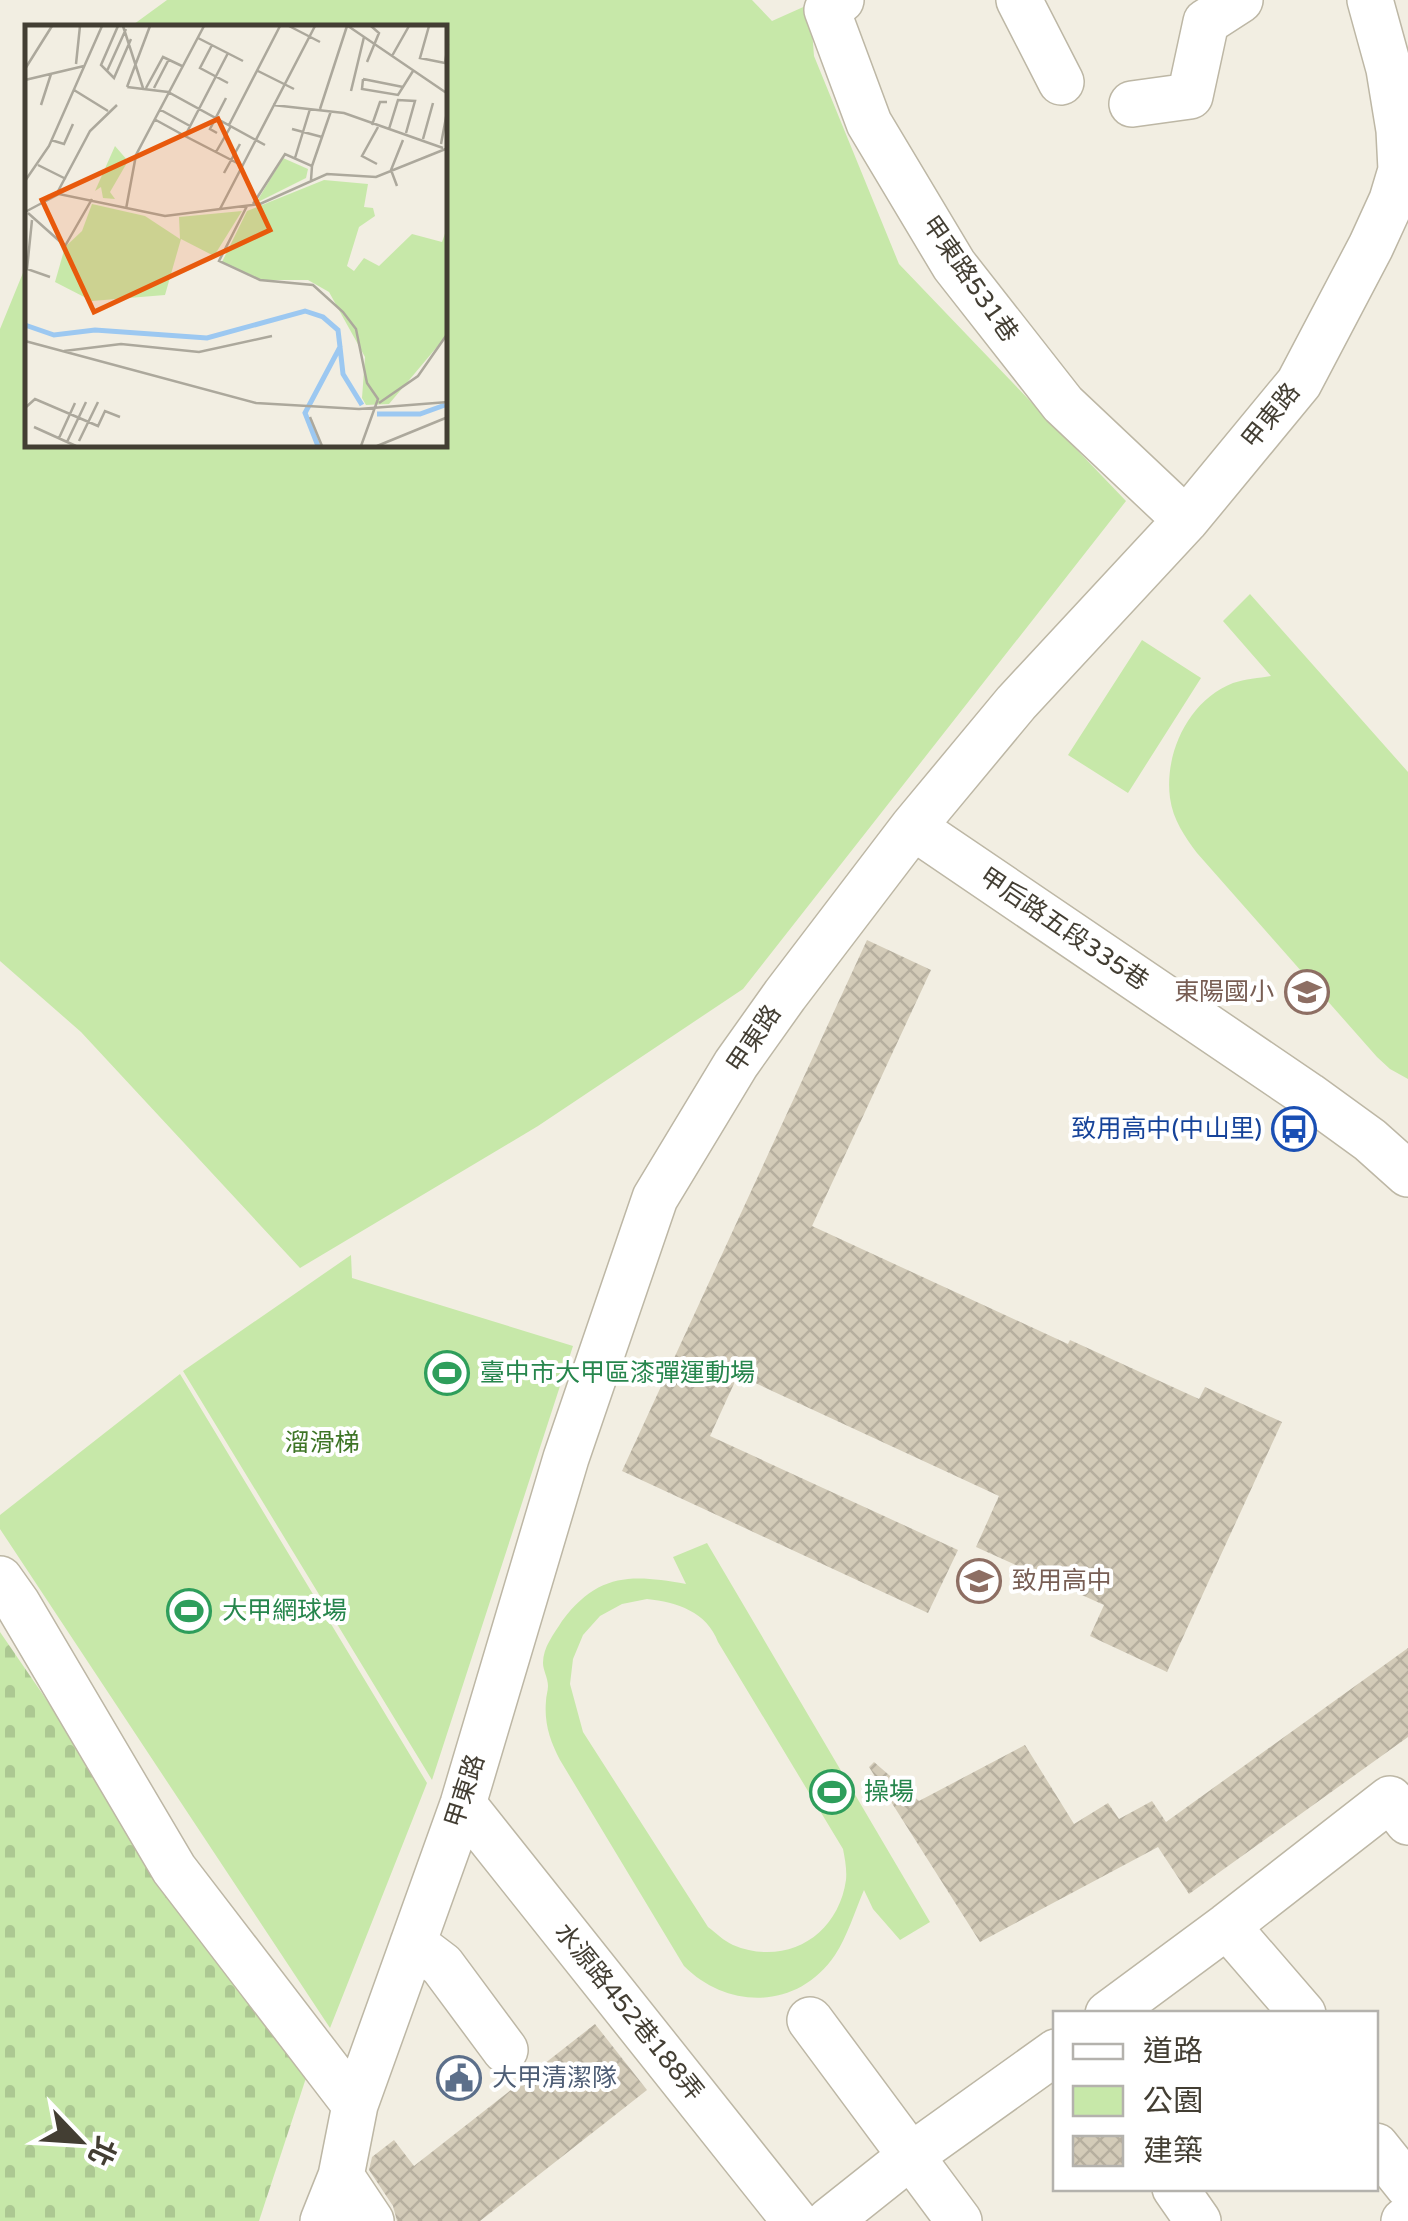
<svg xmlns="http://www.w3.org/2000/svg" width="1408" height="2221" viewBox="0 0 1408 2221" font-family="'Varela Round','Noto Sans TC',sans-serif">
	<defs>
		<pattern id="cemetery-stones" width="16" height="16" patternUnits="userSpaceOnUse" patternTransform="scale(2.5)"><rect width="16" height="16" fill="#c7e8a9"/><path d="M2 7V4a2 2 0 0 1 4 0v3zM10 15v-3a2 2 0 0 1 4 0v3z" fill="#acc892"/></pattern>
		<pattern id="building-cross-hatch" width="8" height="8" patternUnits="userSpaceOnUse" patternTransform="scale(2.5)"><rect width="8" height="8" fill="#d3cbb8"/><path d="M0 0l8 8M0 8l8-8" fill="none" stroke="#b6af9f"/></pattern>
	</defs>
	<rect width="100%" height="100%" fill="#f2eee2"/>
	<path fill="url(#cemetery-stones)" d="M 0,1632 L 306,2078 L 259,2221 L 0,2221 Z"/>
	<path fill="#c7e8a9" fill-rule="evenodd" d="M 167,0 L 752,0 L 772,21 L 810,4 L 814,56 L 899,264 L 1126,501 L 743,989 L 538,1126 L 300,1268 L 81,1032 L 0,961 L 0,329 L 27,263 L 28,445 L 445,445 L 445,28 L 130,27 Z
		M 1250,594 L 1408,772 L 1408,1079 L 1390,1069 L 1377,1057 L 1197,853 C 1185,837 1173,820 1170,798 C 1164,753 1189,700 1233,683 C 1245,679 1259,678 1271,676 L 1223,621 Z
		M 1142,640 L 1201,678 L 1128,793 L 1068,755 Z
		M 351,1255 L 352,1278 L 573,1346 L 432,1780 L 183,1371 Z
		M 180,1374 L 427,1783 L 330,2028 L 0,1529 L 0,1515 Z
		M 707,1543 L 930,1922 L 900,1940 L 873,1909 L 864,1890 C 855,1911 847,1937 835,1955 C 798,2010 728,2010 684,1966 L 560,1760 C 550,1741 544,1723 546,1701 C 546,1696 548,1691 548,1686 C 548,1678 543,1670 543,1663 C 543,1647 554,1634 562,1621 C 598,1573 631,1574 686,1584 L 673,1557 ZM 647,1599 C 677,1602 707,1612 718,1642 L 843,1849 C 845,1859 847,1870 846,1880 C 838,1936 786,1967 733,1945 C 724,1941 716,1933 708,1927 L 583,1732 L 570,1684 L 573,1659 L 583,1635 L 600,1616 L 622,1604 Z"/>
	<path fill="url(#building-cross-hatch)" d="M 867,940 L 931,970 L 812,1226 L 1068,1344 L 1070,1340 L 1199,1399 L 1205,1387 L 1282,1422 L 1167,1672 L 1090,1636 L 1104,1605 L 976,1547 L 999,1496 L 738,1375 L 710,1436 L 958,1550 L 928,1613 L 622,1471 Z
		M 1408,1648 L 1408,1737 L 1189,1894 L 1158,1847 L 980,1942 L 869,1767 L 874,1762 L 919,1801 L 1025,1745 L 1074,1824 L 1108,1803 L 1119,1819 L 1152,1801 L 1166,1822 Z
		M 595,2024 L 647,2090 L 480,2221 L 397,2221 L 393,2206 L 369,2170 L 372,2157 L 394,2140 L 414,2166 Z"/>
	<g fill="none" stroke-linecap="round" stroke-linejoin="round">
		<g stroke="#bdb7a5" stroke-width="48">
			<path id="minor" d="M 841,0 L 827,10 L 869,123 L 954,265 L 1063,404 L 1186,520
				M 1019,0 L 1061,82
				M 1132,104 L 1190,96 L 1206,22 L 1240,0
				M 913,827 L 1308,1095 L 1370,1140 L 1408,1174
				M 0,1579 L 17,1603 L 174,1869 L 355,2105
				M 463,1804 L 795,2221
				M 1227,1926 L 1303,2014
				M 413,1943 L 442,1965 L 505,2050
				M 1108,2014 L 1227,1926 L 1390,1799 L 1408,1822
				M 810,2020 L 959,2221
				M 1376,2146 L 1408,2186
				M 341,2176 L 371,2221
				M 1175,2188 L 1198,2221
				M 323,2221 L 341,2176 L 355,2105 L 463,1804 L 566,1458 L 655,1198 L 736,1064 L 785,995 L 913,827 L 1016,703 L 1186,520 L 1299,383 L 1371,246 L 1392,200 L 1401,170 L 1399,130 L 1389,69 L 1370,0
				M 829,2221 L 912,2155 L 1056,2052
				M 1404,2221 L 1408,2218"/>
		</g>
		<use href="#minor" stroke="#fff" stroke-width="45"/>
	</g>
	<defs>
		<g id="school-ring" transform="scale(2.25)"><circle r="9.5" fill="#fff" stroke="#8d6e63" stroke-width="1.5"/><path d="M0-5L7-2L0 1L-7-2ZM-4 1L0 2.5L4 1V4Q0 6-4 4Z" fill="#8d6e63"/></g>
		<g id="bus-ring" transform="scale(2.25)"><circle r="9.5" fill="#fff" stroke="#1a4fb4" stroke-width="1.5"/><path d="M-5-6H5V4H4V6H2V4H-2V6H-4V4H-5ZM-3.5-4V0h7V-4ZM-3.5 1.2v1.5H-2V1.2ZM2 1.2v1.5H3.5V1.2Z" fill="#1a4fb4"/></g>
		<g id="stadium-ring" transform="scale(2.25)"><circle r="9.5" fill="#fff" stroke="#2e9e5b" stroke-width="1.5"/><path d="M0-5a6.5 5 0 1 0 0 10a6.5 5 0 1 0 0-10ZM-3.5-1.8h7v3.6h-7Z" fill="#2e9e5b"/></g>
		<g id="civic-ring" transform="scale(2.25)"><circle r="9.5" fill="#fff" stroke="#5c6f8a" stroke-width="1.5"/><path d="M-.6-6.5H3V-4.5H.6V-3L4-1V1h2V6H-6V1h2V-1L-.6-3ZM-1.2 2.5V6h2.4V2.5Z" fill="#5c6f8a"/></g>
	</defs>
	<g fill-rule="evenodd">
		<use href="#school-ring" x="1307" y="992"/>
		<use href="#bus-ring" x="1294" y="1129"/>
		<use href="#stadium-ring" x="447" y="1373"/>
		<use href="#school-ring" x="979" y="1581"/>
		<use href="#stadium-ring" x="189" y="1611"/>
		<use href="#stadium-ring" x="832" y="1792"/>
		<use href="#civic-ring" x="459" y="2078"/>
	</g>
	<g text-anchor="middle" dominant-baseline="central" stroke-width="8" stroke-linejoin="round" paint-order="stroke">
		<g font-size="25" fill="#433e33" stroke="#fff">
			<text transform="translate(970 279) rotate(55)">甲東路531巷</text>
			<text transform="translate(1271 416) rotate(-51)">甲東路</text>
			<text transform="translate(1064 929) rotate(34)">甲后路五段335巷</text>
			<text transform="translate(754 1039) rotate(-56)">甲東路</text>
			<text transform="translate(465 1791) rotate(-72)">甲東路</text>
			<text transform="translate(629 2012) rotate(51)">水源路452巷188弄</text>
		</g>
		<g font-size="25" fill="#785e54" stroke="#fff" text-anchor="end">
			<text x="1274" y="992">東陽國小</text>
			<text x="1012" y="1581" text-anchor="start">致用高中</text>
		</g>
		<g font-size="25" fill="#164399" stroke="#fff" text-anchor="end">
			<text x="1262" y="1129">致用高中(中山里)</text>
		</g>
		<g font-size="25" fill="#27864d" stroke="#fff" text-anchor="start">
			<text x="480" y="1373">臺中市大甲區漆彈運動場</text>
			<text x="222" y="1611">大甲網球場</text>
			<text x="864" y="1792">操場</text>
		</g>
		<g font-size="25" fill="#3e7526" stroke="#fff">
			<text x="322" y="1443">溜滑梯</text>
		</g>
		<g font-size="25" fill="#4e5e75" stroke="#fff" text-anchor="start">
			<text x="492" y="2078">大甲清潔隊</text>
		</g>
	</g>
	<g transform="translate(25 25)">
		<rect width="422" height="422" fill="#f2eee2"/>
		<path d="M 299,155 L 343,159 L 339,182 L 348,183 L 350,191 L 334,202 L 322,241 L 329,246 L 339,233 L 354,241 L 387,209 L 417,217 L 422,203 L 422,310 L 364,379 L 341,380 L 337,373 L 340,332 L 304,267 L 283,255 L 237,255 L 197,237 L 222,186 Z" fill="#c7e8a9"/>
		<path d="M 90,121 L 103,136 L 85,167 L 90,174 L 78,173 L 76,162 L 70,166 ZM 258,133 L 283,144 L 281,153 L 231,178 ZM 67,179 L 120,191 L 155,214 L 154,192 L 217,186 L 189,231 L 156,214 L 140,270 L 67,276 L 30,257 L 40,222 L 57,206 Z" fill="#c7e8a9"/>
		<path fill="none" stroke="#9cc8f1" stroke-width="5" d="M 0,300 L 29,310 L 70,305 L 182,313 L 280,286 L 298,292 L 313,305 L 315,322 L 280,388 L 293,421M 315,322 L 318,349 L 337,380M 352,389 L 395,389 L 420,380"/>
		<path fill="none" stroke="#aca89c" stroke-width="2.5" d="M 93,1 L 76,40 L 89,53 L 106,14M 98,1 L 118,63M 264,1 L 295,17M 323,1 L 423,69M 404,1 L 395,33 L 420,38 L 423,19M 173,13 L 218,36M 187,20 L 175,43 L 203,58M 203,28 L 160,111 L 216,140M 367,31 L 384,1M 342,37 L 354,8 L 346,1M 51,39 L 55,1M 0,44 L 27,1M 82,46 L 101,4M 233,46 L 269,64M 338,54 L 337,64 L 373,70 L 388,46M 338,54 L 378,62M 0,55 L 59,41M 102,62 L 143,67 L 240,120M 102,62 L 125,1M 121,63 L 138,32 L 157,41M 129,63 L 144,34M 49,65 L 83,86M 326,66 L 339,12M 16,80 L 26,49M 248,80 L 319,88 L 418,123M 134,84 L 165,101M 295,84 L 322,1M 129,94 L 160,111M 204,100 L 255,1M 347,100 L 355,77 L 362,77M 267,104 L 297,112M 364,104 L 373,75 L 390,76 L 381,108M 192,108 L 185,104 L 201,73M 398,114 L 408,78M 26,115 L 39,119 L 48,99M 416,119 L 422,87M 191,127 L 206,101M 270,133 L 285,84M 352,139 L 337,131 L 353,102M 13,140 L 41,154M 287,141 L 306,86M 199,148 L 215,119M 0,156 L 24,121 L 77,1M 372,161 L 366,145 L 378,115M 31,170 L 65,106 L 92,80M 228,179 L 260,129 L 287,141 L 286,155M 222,181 L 194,236 L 235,255 L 288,260 L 318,287 L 331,304 L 342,358 L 353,374 L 336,421M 101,184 L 111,130 L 179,1M 195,184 L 290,1M 0,187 L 34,169 L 140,191 L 235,179 L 302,149 L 351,152 L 423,123M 3,188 L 40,221 L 67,174M 7,195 L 2,244 L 25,252M 0,316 L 231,378 L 334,384 L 423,377M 39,326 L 96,319 L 174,327 L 247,311M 354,378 L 393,351 L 423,308M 0,383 L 10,374 L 73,401 L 80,386 L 95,392M 285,392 L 297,421M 9,402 L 51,421M 34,413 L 50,378M 54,416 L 73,377M 42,417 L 61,377M 352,421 L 423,392"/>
		<path fill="#e8590c" fill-opacity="0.15" stroke="#e8590c" stroke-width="5" d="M 193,94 L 245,205 L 69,287 L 17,175 Z"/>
		<rect width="422" height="422" fill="none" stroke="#433e33" stroke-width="5"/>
	</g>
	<rect x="1053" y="2011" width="325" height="180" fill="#ffffff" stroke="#b4b2ad" stroke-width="2.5"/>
	<rect x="1073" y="2044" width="50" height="15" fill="#ffffff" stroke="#b4b2ad" stroke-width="2.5"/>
	<text x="1143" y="2061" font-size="30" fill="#433e33">道路</text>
	<rect x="1073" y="2086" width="50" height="30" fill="#c7e8a9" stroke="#b4b2ad" stroke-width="2.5"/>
	<text x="1143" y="2111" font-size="30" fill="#433e33">公園</text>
	<rect x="1073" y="2136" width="50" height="30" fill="url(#building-cross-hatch)" stroke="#b4b2ad" stroke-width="2.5"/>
	<text x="1143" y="2161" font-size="30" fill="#433e33">建築</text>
	<g transform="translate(80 2141) rotate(115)" stroke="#ffffff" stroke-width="8" paint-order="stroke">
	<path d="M0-8L18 38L0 25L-18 38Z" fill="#433e33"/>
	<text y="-15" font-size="28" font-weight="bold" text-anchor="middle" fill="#433e33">北</text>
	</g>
</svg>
